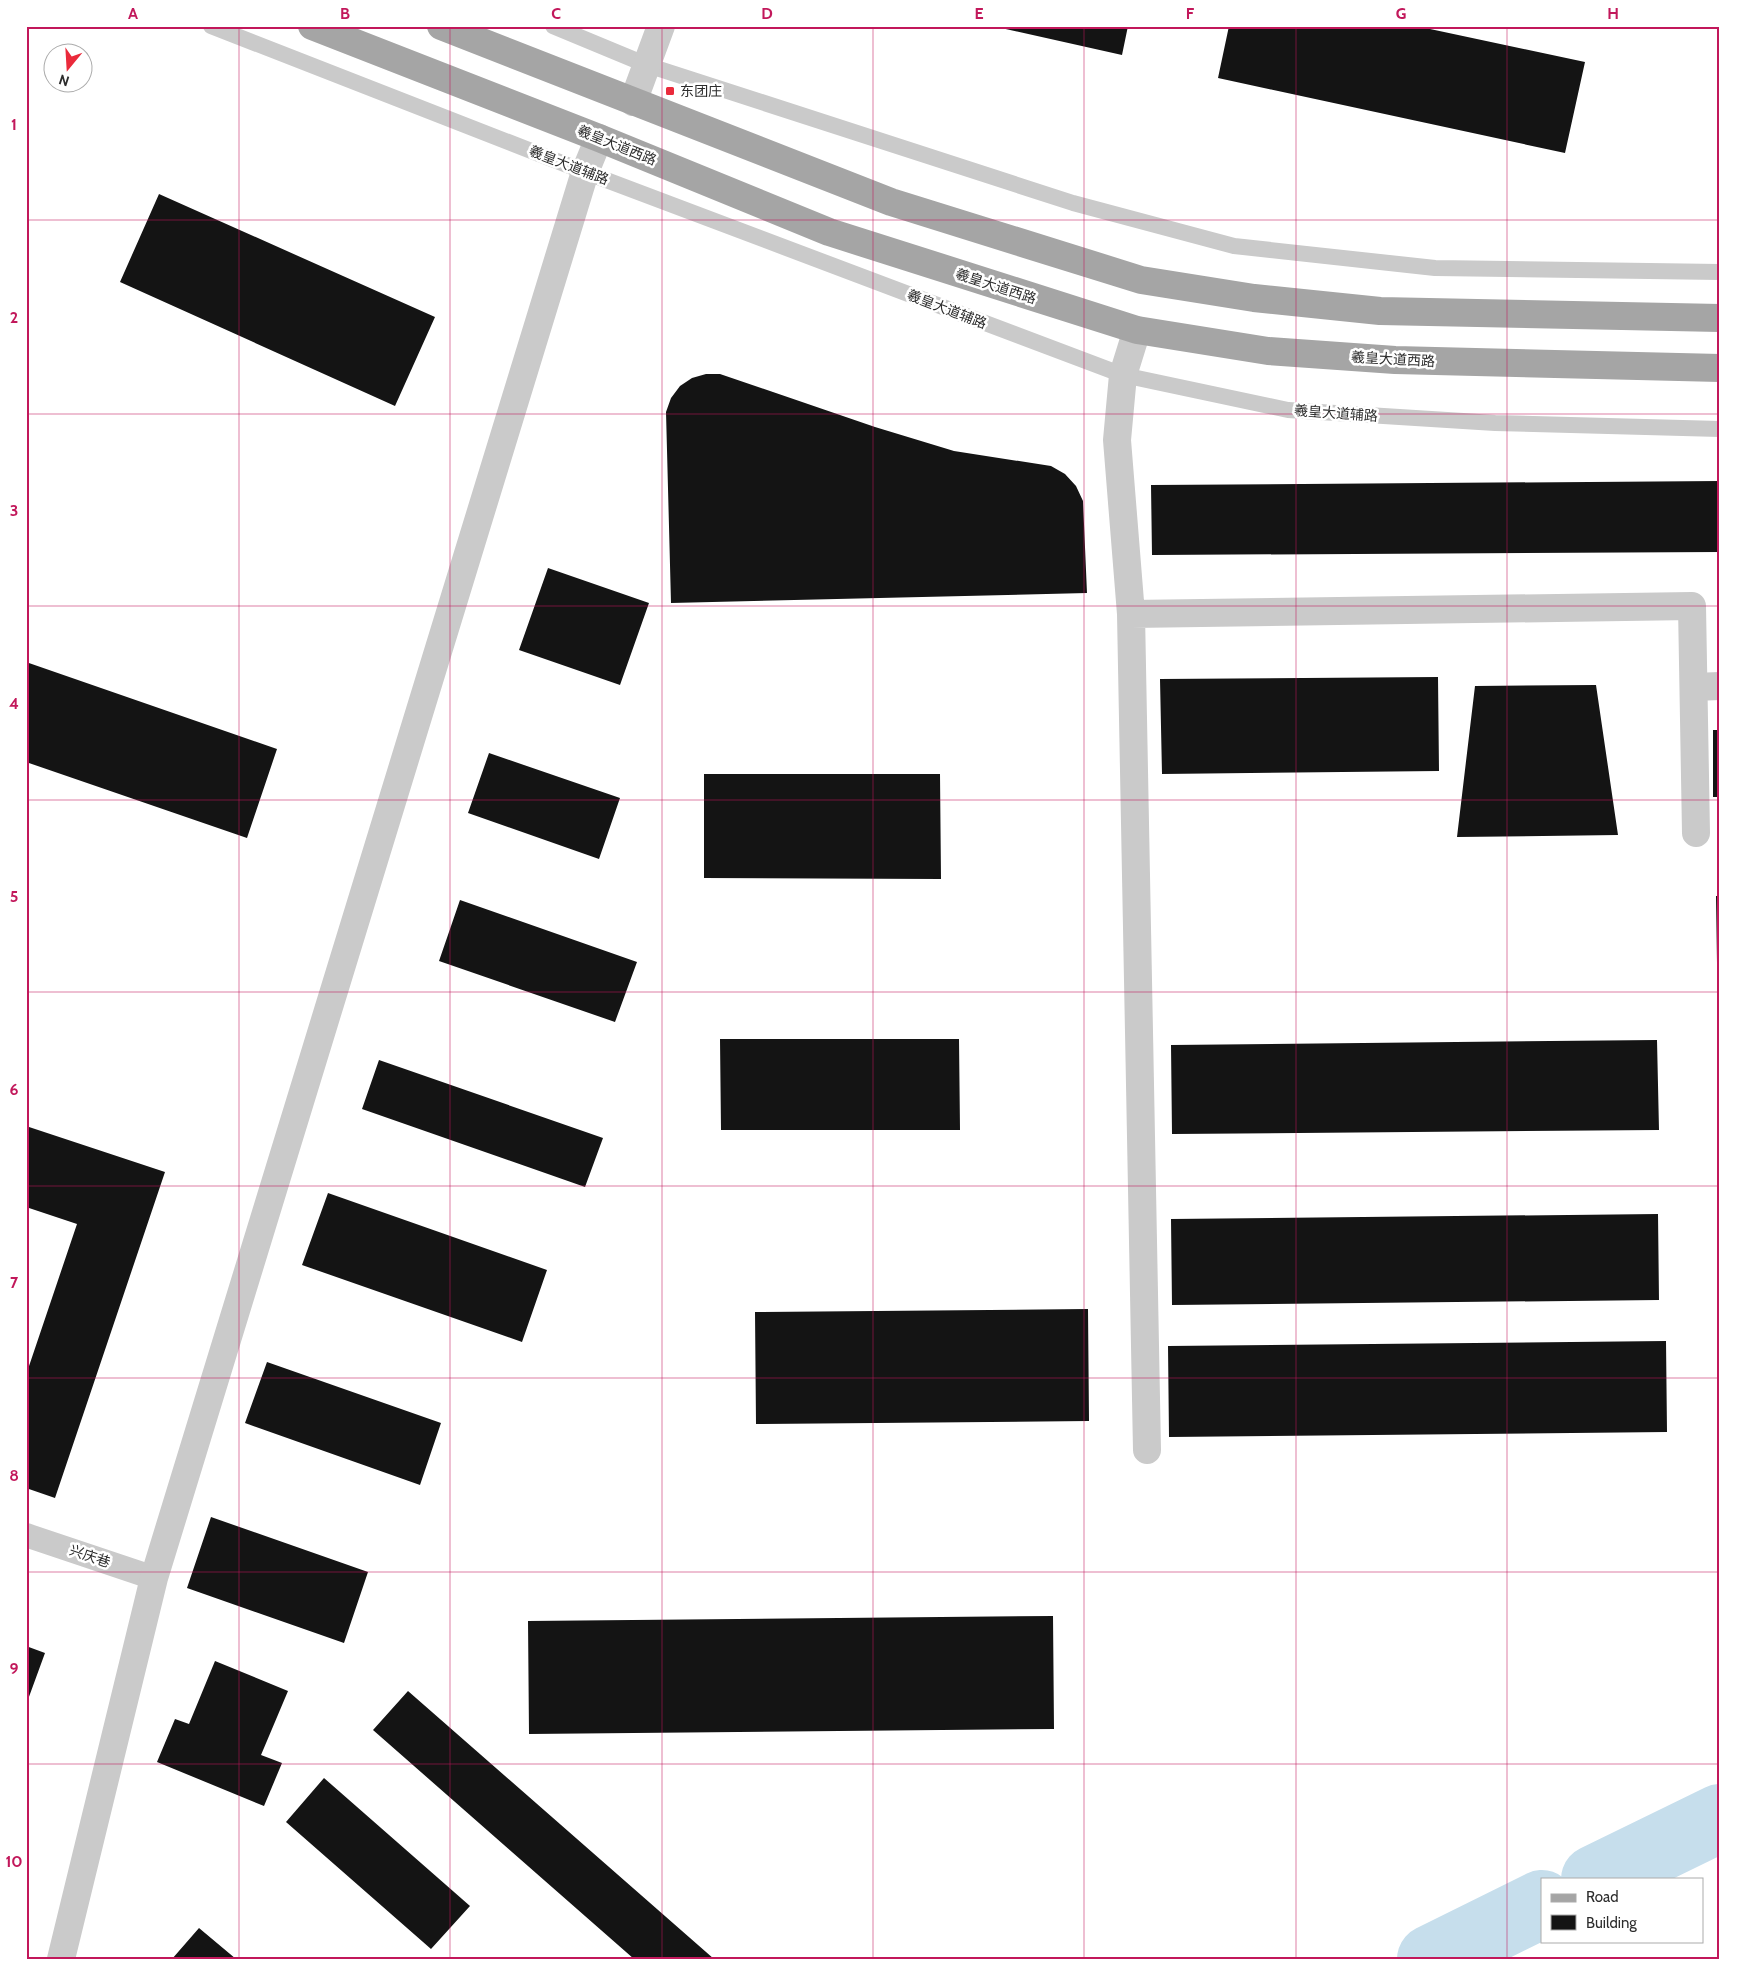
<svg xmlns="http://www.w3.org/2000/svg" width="1746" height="1985" viewBox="0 0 1746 1985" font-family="Cabin,'Noto Sans SC',sans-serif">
	<rect width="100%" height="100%" fill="#fff"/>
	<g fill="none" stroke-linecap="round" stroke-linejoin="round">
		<path stroke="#c6deec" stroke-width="68" d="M 1595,1879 L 1720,1818
			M 1431,1959 L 1542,1904"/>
	</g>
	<path fill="#141414" d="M 992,26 L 1128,26 L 1122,55 Z
		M 1229,26 L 1416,26 L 1585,62 L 1565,153 L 1218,78 Z
		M 159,194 L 435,317 L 395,406 L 120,282 Z
		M 706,374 L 720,374 L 875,427 L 954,451 L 1051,466 L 1065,474 L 1076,486 L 1083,501 L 1087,593 L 671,603 L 666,412 L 671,398 L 680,386 L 692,378 Z
		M 1720,481 L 1720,552 L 1152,555 L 1151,485 Z
		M 548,568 L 649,603 L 620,685 L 519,650 Z
		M 26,662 L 277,749 L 247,838 L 26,762 Z
		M 1438,677 L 1439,771 L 1162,774 L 1160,679 Z
		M 1596,685 L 1618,835 L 1457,837 L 1475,686 Z
		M 1713,730 L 1720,730 L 1720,797 L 1713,797 Z
		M 489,753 L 620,798 L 599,859 L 468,813 Z
		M 704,774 L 940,774 L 941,879 L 704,878 Z
		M 1716,896 L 1720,896 L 1720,963 L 1717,963 Z
		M 460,900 L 637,962 L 615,1022 L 439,961 Z
		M 720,1039 L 959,1039 L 960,1130 L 721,1130 Z
		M 1657,1040 L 1659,1130 L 1172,1134 L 1171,1045 Z
		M 379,1060 L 603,1138 L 585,1187 L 362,1109 Z
		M 26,1126 L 165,1172 L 55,1498 L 26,1488 L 26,1375 L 77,1224 L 26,1207 Z
		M 328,1193 L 547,1270 L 522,1342 L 302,1265 Z
		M 1658,1214 L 1659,1300 L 1172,1305 L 1171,1219 Z
		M 1088,1309 L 1089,1421 L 756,1424 L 755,1312 Z
		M 1666,1341 L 1667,1432 L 1169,1437 L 1168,1346 Z
		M 267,1362 L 441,1423 L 420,1485 L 245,1423 Z
		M 211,1517 L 368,1572 L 344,1643 L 187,1588 Z
		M 1053,1616 L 1054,1729 L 529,1734 L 528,1621 Z
		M 26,1646 L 45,1653 L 26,1705 Z
		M 215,1661 L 288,1691 L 261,1755 L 282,1763 L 264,1806 L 157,1762 L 175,1719 L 189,1724 Z
		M 408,1691 L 714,1959 L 634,1959 L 373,1730 Z
		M 324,1778 L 470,1906 L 431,1949 L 286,1822 Z
		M 199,1928 L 236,1959 L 172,1959 Z"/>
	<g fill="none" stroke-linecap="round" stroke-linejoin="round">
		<path stroke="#cacaca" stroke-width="16" d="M 211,26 L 585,172 L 1123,375 L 1288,410 L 1495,423 L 1720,429
			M 553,26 L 647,65 L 1073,203 L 1234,246 L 1435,268 L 1720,272"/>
		<path stroke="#cacaca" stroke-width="24" d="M 26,1535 L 154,1578"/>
		<path stroke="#cacaca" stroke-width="28" d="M 633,102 L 661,26
			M 1137,330 L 1123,375 L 1117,440 L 1131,614 L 1147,1450
			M 1131,614 L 1692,606 L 1696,833
			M 1694,687 L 1720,686
			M 61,1959 L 154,1578 L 585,172 L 599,138"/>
		<path stroke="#a5a5a5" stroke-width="28" d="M 312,26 L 599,138 L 829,232 L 1137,330 L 1268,351 L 1395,360 L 1720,368
			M 441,26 L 891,202 L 1141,280 L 1254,298 L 1380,311 L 1720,318"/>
	</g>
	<path fill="none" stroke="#c2185b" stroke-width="1" stroke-opacity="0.55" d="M 239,26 L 239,1959M 450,26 L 450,1959M 662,26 L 662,1959M 873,26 L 873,1959M 1084,26 L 1084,1959M 1296,26 L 1296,1959M 1507,26 L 1507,1959M 26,220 L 1720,220M 26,414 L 1720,414M 26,606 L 1720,606M 26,800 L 1720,800M 26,992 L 1720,992M 26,1186 L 1720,1186M 26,1378 L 1720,1378M 26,1572 L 1720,1572M 26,1764 L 1720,1764"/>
	<rect fill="#ea2a3b" stroke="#fff" stroke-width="2" x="665" y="86" width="10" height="10" rx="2.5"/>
	<g text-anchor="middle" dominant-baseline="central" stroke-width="5" stroke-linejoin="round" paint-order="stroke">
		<g font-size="14" fill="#2d2d2d" stroke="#fff" text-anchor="start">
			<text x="680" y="91">东团庄</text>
		</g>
		<g font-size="14" fill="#2d2d2d" stroke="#fff">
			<text transform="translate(617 145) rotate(22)">羲皇大道西路</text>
			<text transform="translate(569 165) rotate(21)">羲皇大道辅路</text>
			<text transform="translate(996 286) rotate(18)">羲皇大道西路</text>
			<text transform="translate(947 309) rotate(21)">羲皇大道辅路</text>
			<text transform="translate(1393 359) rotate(3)">羲皇大道西路</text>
			<text transform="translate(1336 413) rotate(4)">羲皇大道辅路</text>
			<text transform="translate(90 1556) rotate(19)">兴庆巷</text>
		</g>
	</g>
	<rect width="1746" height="1985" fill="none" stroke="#ffffff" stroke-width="55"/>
	<rect x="1541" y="1878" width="162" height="65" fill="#ffffff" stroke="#ababab"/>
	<rect x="1551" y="1894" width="25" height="8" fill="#a5a5a5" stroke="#ababab"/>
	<text x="1586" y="1902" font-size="15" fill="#2d2d2d">Road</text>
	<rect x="1551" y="1915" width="25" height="15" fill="#141414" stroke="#ababab"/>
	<text x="1586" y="1928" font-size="15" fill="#2d2d2d">Building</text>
	<g transform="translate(68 68) rotate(198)"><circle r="24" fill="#ffffff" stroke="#ababab"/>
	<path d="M0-4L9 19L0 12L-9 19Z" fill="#ea2a3b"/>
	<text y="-8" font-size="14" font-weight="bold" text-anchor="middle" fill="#2d2d2d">N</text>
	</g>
	<rect x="28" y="28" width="1690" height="1930" fill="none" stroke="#c2185b" stroke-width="2"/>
	<g font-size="16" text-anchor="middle" font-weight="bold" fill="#c2185b">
		<text x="133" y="19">A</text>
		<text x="345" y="19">B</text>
		<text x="556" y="19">C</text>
		<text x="767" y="19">D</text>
		<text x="979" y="19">E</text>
		<text x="1190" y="19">F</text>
		<text x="1401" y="19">G</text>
		<text x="1613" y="19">H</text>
		<text x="14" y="130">1</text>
		<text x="14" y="323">2</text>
		<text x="14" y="516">3</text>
		<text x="14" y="709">4</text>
		<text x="14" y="902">5</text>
		<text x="14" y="1095">6</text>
		<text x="14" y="1288">7</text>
		<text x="14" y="1481">8</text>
		<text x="14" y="1674">9</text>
		<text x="14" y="1867">10</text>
	</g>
</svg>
